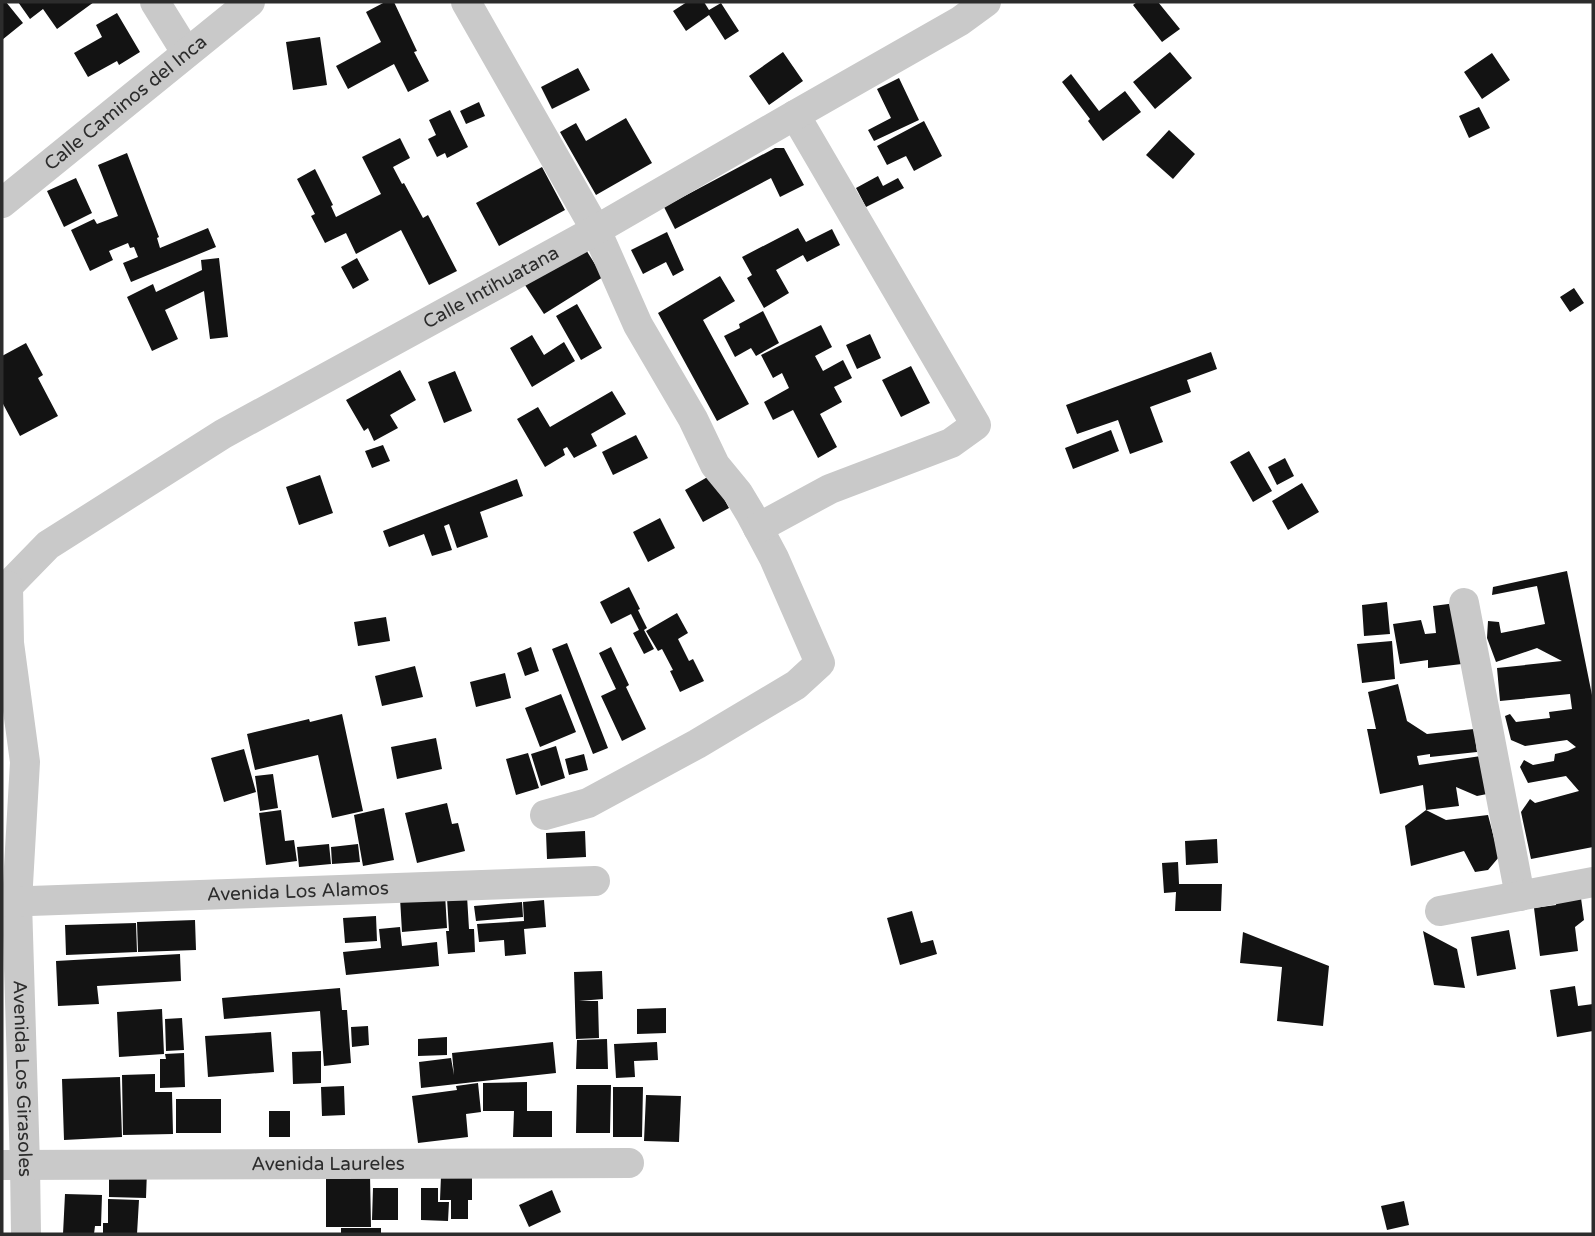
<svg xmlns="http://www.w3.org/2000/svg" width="1595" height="1236" viewBox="0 0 1595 1236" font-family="'Varela Round',sans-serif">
	<rect width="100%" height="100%" fill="#fff"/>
	<path fill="#131313" d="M 2,2 L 6,2 L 23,23 L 2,40 Z
		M 18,2 L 94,2 L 57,29 L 43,9 L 30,19 Z
		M 385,2 L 394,2 L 417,51 L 414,52 L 429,81 L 408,92 L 394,64 L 348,89 L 336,66 L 381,42 L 366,12 Z
		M 687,2 L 704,2 L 709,10 L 721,3 L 739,31 L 725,40 L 709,15 L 686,31 L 673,11 Z
		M 1137,2 L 1158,2 L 1180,29 L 1162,42 L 1133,5 Z
		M 117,13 L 140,52 L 119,65 L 117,61 L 88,77 L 74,53 L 102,37 L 96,25 Z
		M 320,37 L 327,85 L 293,90 L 286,42 Z
		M 783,52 L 803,81 L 769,105 L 749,76 Z
		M 1170,52 L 1192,78 L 1155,109 L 1133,82 Z
		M 1492,53 L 1510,80 L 1482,99 L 1464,72 Z
		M 578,68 L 590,90 L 552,109 L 541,87 Z
		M 1071,74 L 1099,111 L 1125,91 L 1141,112 L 1103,141 L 1088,121 L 1090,119 L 1062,82 Z
		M 899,78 L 919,120 L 874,141 L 868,130 L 891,118 L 877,89 Z
		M 479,102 L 485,116 L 466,124 L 460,111 Z
		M 1479,107 L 1490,128 L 1469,138 L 1459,116 Z
		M 450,110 L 468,147 L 447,158 L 445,153 L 437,157 L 428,139 L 436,135 L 429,120 Z
		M 626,118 L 652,163 L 596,195 L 560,132 L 576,123 L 586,141 Z
		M 924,121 L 942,156 L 914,171 L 906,156 L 887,165 L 877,146 Z
		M 1169,130 L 1195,154 L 1173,179 L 1146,155 Z
		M 400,138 L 410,158 L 393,167 L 402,184 L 404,183 L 423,218 L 428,215 L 457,271 L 429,285 L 401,230 L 356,254 L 346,233 L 325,243 L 311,216 L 315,214 L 297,179 L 315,169 L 333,205 L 331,206 L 336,217 L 381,194 L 362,157 Z
		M 775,148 L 784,148 L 804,185 L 780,197 L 771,178 L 675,229 L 664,207 Z
		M 127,153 L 159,237 L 157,238 L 160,248 L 208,228 L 216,247 L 131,282 L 123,263 L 138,257 L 134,247 L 130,248 L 128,243 L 109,251 L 113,260 L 90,271 L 71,230 L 94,219 L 97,224 L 118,216 L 98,165 Z
		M 542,167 L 565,210 L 499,246 L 476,203 Z
		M 878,176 L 883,186 L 898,178 L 904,188 L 866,207 L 856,188 Z
		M 76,178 L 92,213 L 64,227 L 47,191 Z
		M 798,228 L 806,242 L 832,229 L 840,245 L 807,262 L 803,255 L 776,270 L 789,293 L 764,308 L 747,278 L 752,275 L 742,257 Z
		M 667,232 L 684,270 L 673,276 L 666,262 L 643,274 L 631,250 Z
		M 583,245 L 603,277 L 544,314 L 523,282 Z
		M 219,258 L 228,337 L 210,339 L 204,291 L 165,310 L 178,339 L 152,351 L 127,297 L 153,284 L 156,292 L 202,270 L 201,260 Z
		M 357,258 L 369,280 L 353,289 L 341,267 Z
		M 720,276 L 735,301 L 703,320 L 749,404 L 717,421 L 658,313 Z
		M 1574,288 L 1584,303 L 1570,312 L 1560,297 Z
		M 577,304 L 602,348 L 581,360 L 556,316 Z
		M 763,311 L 779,343 L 756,356 L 751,348 L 735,357 L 724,336 L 740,328 L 739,324 Z
		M 821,325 L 832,347 L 815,356 L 823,371 L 843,360 L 852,378 L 834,387 L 842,402 L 820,414 L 837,447 L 818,458 L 793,410 L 773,420 L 764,402 L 789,388 L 782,373 L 773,378 L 761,355 Z
		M 870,334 L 881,358 L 857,369 L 846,345 Z
		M 532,335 L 544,355 L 564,342 L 575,361 L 532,387 L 510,348 Z
		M 26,343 L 43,375 L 38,378 L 58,416 L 20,436 L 2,402 L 2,356 Z
		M 1211,352 L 1217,369 L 1187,380 L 1191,392 L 1150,407 L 1163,442 L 1130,454 L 1118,420 L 1077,434 L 1066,405 Z
		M 911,366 L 930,403 L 901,417 L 882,380 Z
		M 400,370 L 416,400 L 390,415 L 398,428 L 374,441 L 368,428 L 364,431 L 346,400 Z
		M 455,371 L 472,411 L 444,423 L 428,382 Z
		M 612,391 L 626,414 L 591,434 L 597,446 L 574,458 L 567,447 L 563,449 L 565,455 L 545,467 L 517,419 L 538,407 L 550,427 Z
		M 1111,430 L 1119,451 L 1073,469 L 1065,448 Z
		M 636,435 L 648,458 L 613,475 L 602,452 Z
		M 383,445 L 390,461 L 372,468 L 365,451 Z
		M 1249,451 L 1272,491 L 1253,502 L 1230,462 Z
		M 1285,458 L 1294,476 L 1277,485 L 1268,467 Z
		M 320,475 L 333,513 L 299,525 L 286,487 Z
		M 711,475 L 729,508 L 703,522 L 685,490 Z
		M 517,479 L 523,496 L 480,512 L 488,537 L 457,548 L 449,524 L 444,526 L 452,550 L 432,556 L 424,534 L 389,547 L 383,531 Z
		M 1302,483 L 1319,512 L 1288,530 L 1272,501 Z
		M 660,518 L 675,548 L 648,562 L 633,532 Z
		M 1567,571 L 1593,700 L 1593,847 L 1531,859 L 1521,812 L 1530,799 L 1535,803 L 1579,791 L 1566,776 L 1528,783 L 1520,767 L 1524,760 L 1533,765 L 1554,761 L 1555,754 L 1568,751 L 1576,747 L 1567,740 L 1525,746 L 1511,740 L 1505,716 L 1510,714 L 1516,722 L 1550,718 L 1549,712 L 1572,709 L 1570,694 L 1500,701 L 1497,668 L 1562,661 L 1537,648 L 1496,662 L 1487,638 L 1488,621 L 1499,622 L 1501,633 L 1545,624 L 1537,586 L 1492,595 L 1493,587 Z
		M 629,587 L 640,609 L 638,610 L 647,628 L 644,630 L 654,649 L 644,654 L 633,633 L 639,630 L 631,614 L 611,624 L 600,602 Z
		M 1387,602 L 1390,634 L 1364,636 L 1362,605 Z
		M 1456,603 L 1462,664 L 1428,668 L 1428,660 L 1400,664 L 1393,624 L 1421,620 L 1425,634 L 1436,633 L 1433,606 Z
		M 677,613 L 688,633 L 678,639 L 689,661 L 693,659 L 704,681 L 680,692 L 670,671 L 673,670 L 662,649 L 658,651 L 646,631 Z
		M 386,617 L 390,641 L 358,646 L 354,622 Z
		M 1392,641 L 1395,679 L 1362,683 L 1357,644 Z
		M 567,643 L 608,748 L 593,754 L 552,649 Z
		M 531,647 L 539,671 L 525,676 L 517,653 Z
		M 611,647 L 629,685 L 626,687 L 646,729 L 622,741 L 601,696 L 616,689 L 599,653 Z
		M 415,666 L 423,697 L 382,706 L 375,676 Z
		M 505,673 L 511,698 L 476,707 L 470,682 Z
		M 1398,684 L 1407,721 L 1427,734 L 1474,729 L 1477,752 L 1430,757 L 1430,754 L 1417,756 L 1419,765 L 1481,756 L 1487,794 L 1477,796 L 1456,787 L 1459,806 L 1426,810 L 1446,820 L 1488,815 L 1499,857 L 1488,870 L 1475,872 L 1464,851 L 1411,866 L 1405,826 L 1426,810 L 1423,785 L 1380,794 L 1367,729 L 1376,729 L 1368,692 Z
		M 561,694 L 576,732 L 540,747 L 525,708 Z
		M 342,714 L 363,811 L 332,818 L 318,755 L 255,770 L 247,734 L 309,719 L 310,722 Z
		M 436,738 L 442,769 L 397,779 L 391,747 Z
		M 556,746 L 565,778 L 541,786 L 531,754 Z
		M 244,749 L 256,792 L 224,802 L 211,758 Z
		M 528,753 L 539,788 L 516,795 L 506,759 Z
		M 584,754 L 588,770 L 569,775 L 565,759 Z
		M 273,774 L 278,808 L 260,811 L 255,776 Z
		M 447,803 L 452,824 L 458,823 L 465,851 L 417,863 L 405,813 Z
		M 384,808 L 394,860 L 363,866 L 354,815 Z
		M 281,810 L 285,841 L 294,840 L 297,861 L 266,865 L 259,813 Z
		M 585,831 L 586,857 L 547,859 L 546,833 Z
		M 1217,839 L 1218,863 L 1186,865 L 1185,841 Z
		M 329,844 L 331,864 L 299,867 L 297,847 Z
		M 358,844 L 360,862 L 332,864 L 331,847 Z
		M 1178,862 L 1179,884 L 1222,884 L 1221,911 L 1175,911 L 1176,892 L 1164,893 L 1162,863 Z
		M 445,894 L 447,928 L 402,932 L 400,898 Z
		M 1555,895 L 1581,898 L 1584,920 L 1575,927 L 1578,951 L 1540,956 L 1534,908 L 1556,905 Z
		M 467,896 L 469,929 L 474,929 L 475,952 L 448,954 L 446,931 L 449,931 L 447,898 Z
		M 544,900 L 546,927 L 524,929 L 526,954 L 505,956 L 504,940 L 479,942 L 477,924 L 524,921 L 523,902 Z
		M 522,902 L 523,917 L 476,921 L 474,906 Z
		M 912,911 L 921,943 L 933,940 L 937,954 L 900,965 L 887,918 Z
		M 376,916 L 377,941 L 345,943 L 343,918 Z
		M 195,920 L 196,950 L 138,952 L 137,922 Z
		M 136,923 L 137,952 L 66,955 L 65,925 Z
		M 400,927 L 402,946 L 437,942 L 439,966 L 346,975 L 343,952 L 381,948 L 379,929 Z
		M 1509,930 L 1516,969 L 1477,976 L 1471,937 Z
		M 1423,931 L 1457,949 L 1465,988 L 1434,985 Z
		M 1243,932 L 1329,966 L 1323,1026 L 1277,1021 L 1282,967 L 1240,963 Z
		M 180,954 L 181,981 L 97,986 L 99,1004 L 58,1006 L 56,961 Z
		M 602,971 L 603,999 L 579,1001 L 598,1001 L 599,1038 L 576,1039 L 574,972 Z
		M 1575,986 L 1578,1006 L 1593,1004 L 1593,1031 L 1557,1037 L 1550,990 Z
		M 340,988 L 342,1010 L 347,1010 L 351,1063 L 324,1066 L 320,1011 L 224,1019 L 222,998 Z
		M 666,1008 L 666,1033 L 637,1034 L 637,1009 Z
		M 162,1009 L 164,1054 L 119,1057 L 117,1012 Z
		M 182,1018 L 184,1050 L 166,1051 L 165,1019 Z
		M 368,1026 L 369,1045 L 352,1047 L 351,1027 Z
		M 271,1032 L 274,1072 L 208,1077 L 205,1036 Z
		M 447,1037 L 447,1055 L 418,1056 L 418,1039 Z
		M 607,1039 L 608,1069 L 576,1069 L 577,1040 Z
		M 553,1042 L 556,1073 L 421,1088 L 419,1062 L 451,1058 L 454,1075 L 452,1053 Z
		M 657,1042 L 658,1060 L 634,1061 L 635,1077 L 616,1078 L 614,1044 Z
		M 321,1051 L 321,1083 L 293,1084 L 292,1052 Z
		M 184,1053 L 185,1087 L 160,1088 L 160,1059 L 166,1059 L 165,1054 Z
		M 155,1074 L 155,1092 L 172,1092 L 173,1134 L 123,1135 L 122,1075 Z
		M 120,1077 L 122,1137 L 64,1140 L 62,1079 Z
		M 527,1082 L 527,1111 L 552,1111 L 552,1137 L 513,1137 L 514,1111 L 483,1111 L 483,1083 Z
		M 478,1083 L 481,1112 L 466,1114 L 468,1137 L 418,1143 L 412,1096 L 457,1090 L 456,1086 Z
		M 577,1085 L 611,1085 L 610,1133 L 576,1133 Z
		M 344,1086 L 345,1115 L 322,1116 L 321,1087 Z
		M 613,1087 L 643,1087 L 642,1137 L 613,1137 Z
		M 646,1095 L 681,1096 L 679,1142 L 644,1141 Z
		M 176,1099 L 221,1099 L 221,1133 L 176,1133 Z
		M 269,1111 L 290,1111 L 290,1137 L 269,1137 Z
		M 109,1170 L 147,1170 L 146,1198 L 109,1197 Z
		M 326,1174 L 370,1174 L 371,1227 L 326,1227 Z
		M 441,1176 L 472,1176 L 472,1200 L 468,1200 L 468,1219 L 451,1219 L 451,1200 L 440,1200 Z
		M 373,1188 L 398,1188 L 398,1220 L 372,1220 Z
		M 421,1188 L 438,1188 L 438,1202 L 449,1202 L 448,1221 L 421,1220 Z
		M 552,1190 L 561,1212 L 529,1227 L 519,1205 Z
		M 65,1194 L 102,1195 L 101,1226 L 95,1226 L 94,1234 L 63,1234 Z
		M 108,1199 L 139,1200 L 137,1234 L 103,1234 L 103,1223 L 108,1223 Z
		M 1404,1201 L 1409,1225 L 1387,1230 L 1381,1206 Z
		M 341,1228 L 381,1228 L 381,1234 L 341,1234 Z"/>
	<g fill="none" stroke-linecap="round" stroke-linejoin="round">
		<g stroke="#c9c9c9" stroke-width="30">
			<path d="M 155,2 L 186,52"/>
			<path d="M 466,2 L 596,230 L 638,325 L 693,419 L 715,465 L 738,493 L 750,513 L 774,558 L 820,663 L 796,685 L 697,744 L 588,803 L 545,815"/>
			<path id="s1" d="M 2,203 L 250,2"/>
			<path d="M 758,528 L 830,489 L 951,443 L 976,425 L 795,115"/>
			<path id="s2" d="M 8,586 L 48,545 L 223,434 L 596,230 L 795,115 L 960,21 L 986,2"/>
			<path id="s3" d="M 8,586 L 9,643 L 25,762 L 17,902 L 25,1165 L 26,1234"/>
			<path d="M 1464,603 L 1520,896"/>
			<path id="s4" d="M 2,902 L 595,881"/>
			<path d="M 1440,911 L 1593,882"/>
			<path id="s5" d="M 2,1165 L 629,1163"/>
		</g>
	</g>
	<g text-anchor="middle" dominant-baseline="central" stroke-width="7" stroke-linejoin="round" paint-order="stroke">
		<g font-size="19" fill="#2c2c2c" stroke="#fff">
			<text stroke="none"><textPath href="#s1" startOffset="159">Calle Caminos del Inca</textPath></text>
			<text stroke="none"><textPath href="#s2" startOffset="570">Calle Intihuatana</textPath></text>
			<text stroke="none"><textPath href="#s4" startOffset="296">Avenida Los Alamos</textPath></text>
			<text stroke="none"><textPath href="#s3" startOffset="494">Avenida Los Girasoles</textPath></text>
			<text stroke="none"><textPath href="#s5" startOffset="326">Avenida Laureles</textPath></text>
		</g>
	</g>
	<rect width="1595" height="1236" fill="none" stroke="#2c2c2c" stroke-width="7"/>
</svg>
